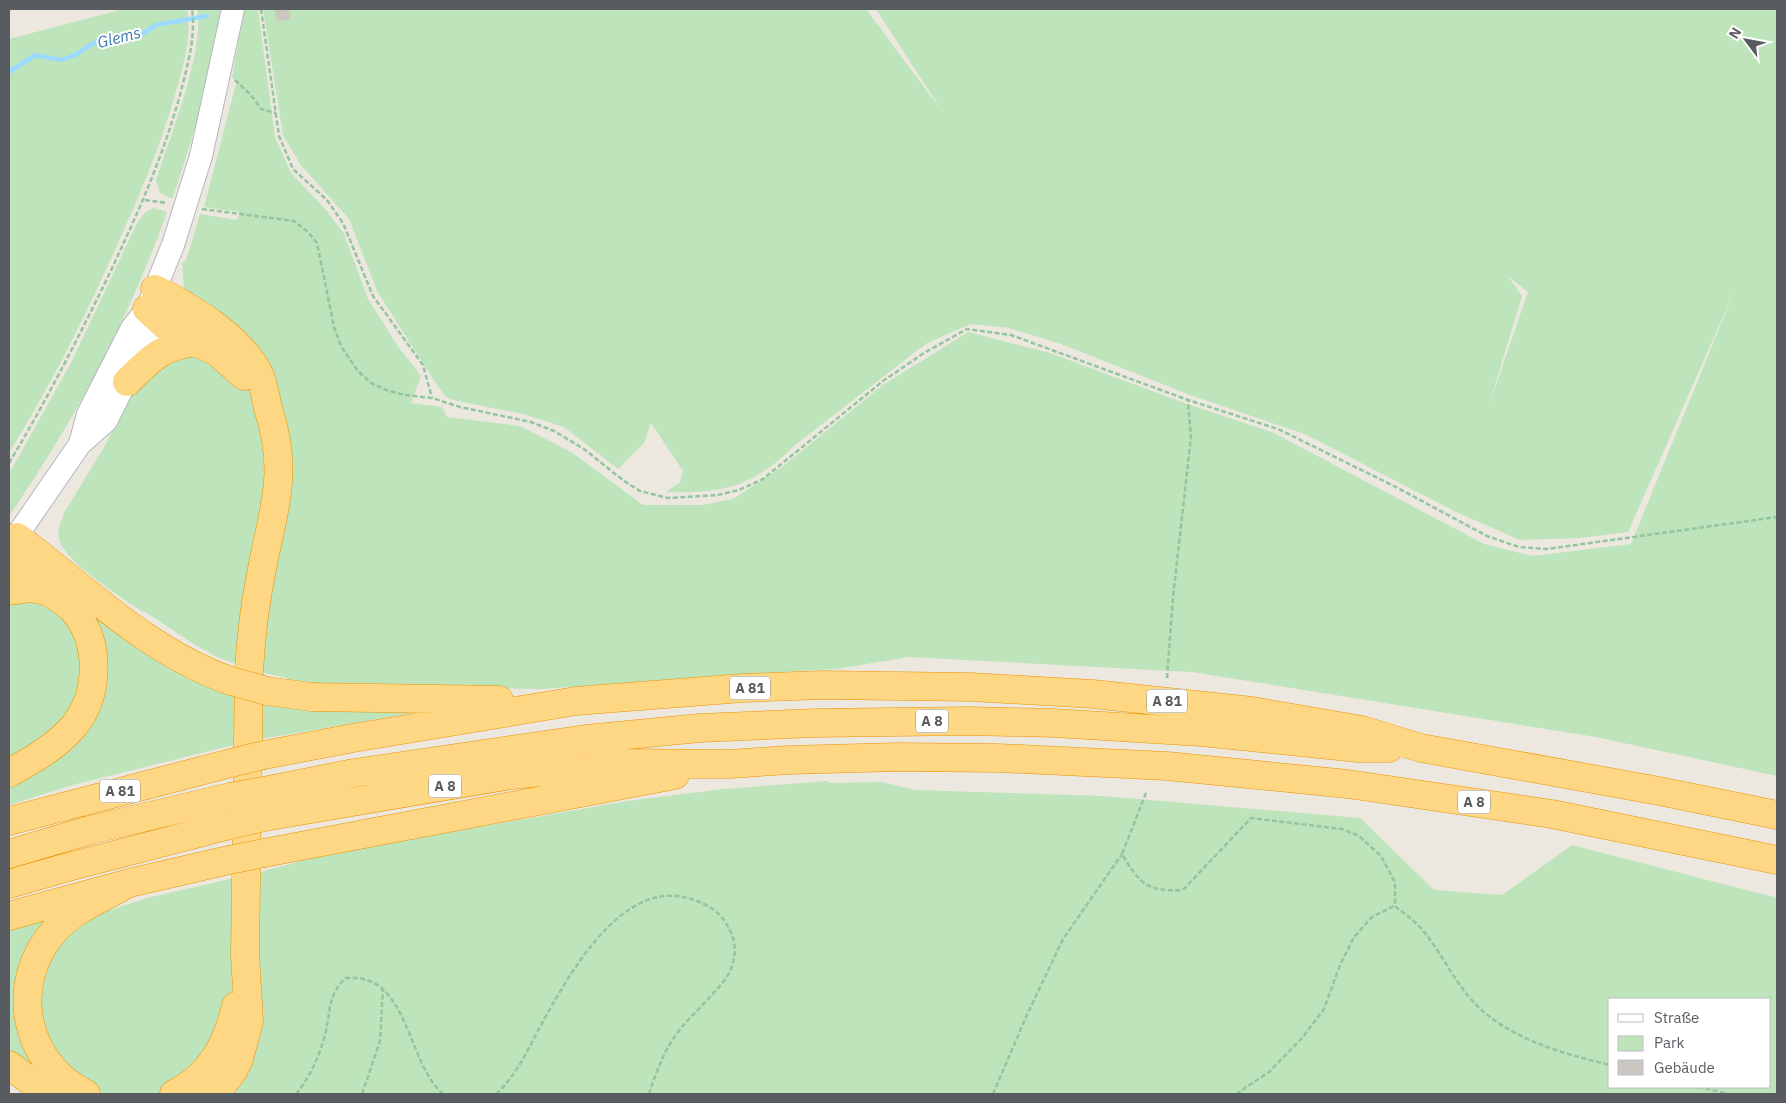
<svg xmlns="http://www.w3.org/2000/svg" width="1786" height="1103" viewBox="0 0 1786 1103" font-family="'IBM Plex Sans',sans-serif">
	<rect width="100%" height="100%" fill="#ece8df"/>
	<path fill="#bde4ba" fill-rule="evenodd" d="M 124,9 L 187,9 C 193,37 182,68 175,95 C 158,154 134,209 108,265 C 79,329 46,393 9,453 L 9,39 Z
		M 197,9 L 222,9 C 211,73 194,138 172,199 L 160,193 L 156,181 C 169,138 205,53 197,9 Z
		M 244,9 L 258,9 L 275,137 L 291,173 L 327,211 L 344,234 L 368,299 L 397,345 L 421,376 L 411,403 L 442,407 L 447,417 L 520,426 L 571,452 L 643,505 L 703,505 L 733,499 L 782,467 L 883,385 L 968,332 L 1050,353 L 1176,400 L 1274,433 L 1484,544 L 1532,556 L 1631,544 L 1737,285 L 1628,532 L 1581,538 L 1520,540 L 1454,511 L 1307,435 L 1190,395 L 1061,344 L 1009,328 L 971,324 L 927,343 L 795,445 C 755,486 722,494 666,492 L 680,482 L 683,471 L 651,423 L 644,443 L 618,469 L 564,427 L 523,414 L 457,401 L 448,398 L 441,391 L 378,293 L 349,219 L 300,164 L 283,135 L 263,9 L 866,9 L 944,114 L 876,9 L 1777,9 L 1777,776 L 1596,737 L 1192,672 L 909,657 L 836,669 L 743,674 L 543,689 L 353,686 L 287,681 L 287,678 L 260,672 L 287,434 L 184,290 L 182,262 L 185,262 L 189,251 L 200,214 L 237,220 L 240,212 L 204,207 L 237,80 L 232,78 ZM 1508,276 L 1528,292 L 1488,408 L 1522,296 Z
		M 154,208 L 167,212 C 129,319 74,422 9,516 L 9,474 L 72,361 L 138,221 L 146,212 Z
		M 188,351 L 246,385 L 253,395 L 270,462 L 238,665 L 215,656 L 194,644 L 144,611 L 143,612 C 124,599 63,561 59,539 C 57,530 61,522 64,513 L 103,449 L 142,376 Z
		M 9,598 L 51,600 L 85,645 L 76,709 L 9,765 Z
		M 92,605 L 237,695 L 234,745 L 76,784 L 9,805 L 9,783 L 77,731 Z
		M 260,701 L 413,710 L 413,713 L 261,739 Z
		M 828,781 L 829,783 L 881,782 L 916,790 L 1103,796 L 1360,818 L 1434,890 L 1502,895 L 1572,845 L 1777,898 L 1777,1094 L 223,1094 L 263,1020 L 258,989 L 260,873 L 264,871 L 331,853 L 627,801 L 723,789 ZM 1610,999 L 1770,999 L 1770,1087 L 1610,1087 Z
		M 234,878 C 234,915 240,1008 220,1038 C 209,1053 180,1077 165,1092 L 157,1094 L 105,1094 L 98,1092 L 47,1048 L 35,1014 L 50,949 L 91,916 L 147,898 Z
		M 57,917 L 38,940 L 45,1075 L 9,1055 L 9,930 Z"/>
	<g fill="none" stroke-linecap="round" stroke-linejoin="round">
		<path stroke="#9cdaff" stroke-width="4.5" d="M 9,72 L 35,55 L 61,60 L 75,55 L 99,40 L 139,36 L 156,25 L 207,16"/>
	</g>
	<path fill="#cbc6c0" stroke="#d0c9be" d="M 275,9 L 289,9 L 290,19 L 277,21 Z"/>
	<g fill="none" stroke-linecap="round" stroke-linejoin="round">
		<g stroke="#b3b7bd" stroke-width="24">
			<path id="secondary" d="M 201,156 L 233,9
				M 80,444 L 88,414 L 132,328 L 147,309 L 173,245
				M 9,547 L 80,444 L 106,421 L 151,331 L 147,309"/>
		</g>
		<g stroke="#eb9300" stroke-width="29">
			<path id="highway" d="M 155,289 C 191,308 238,335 258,372 C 264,383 265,396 268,408 C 289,472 274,506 262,569 C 255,603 251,636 249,671 L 245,955 L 249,1021 L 239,1059 L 233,1071 L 215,1094
				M 147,309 L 169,329 L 217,352 L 244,376
				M 127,382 C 150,359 163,345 197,342
				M 17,537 C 85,588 149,653 231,681
				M 9,591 L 31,588 L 51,592
				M 267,691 L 312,697 L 499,700
				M 264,755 L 353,738 L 576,701 L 743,688 L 823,685 L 971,687 L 1093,694 L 1252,711 L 1362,730 L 1421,748 L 1659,791 L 1777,815
				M 9,773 C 32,760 56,747 74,726 C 99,695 101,644 75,612 C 61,595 34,588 22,569 C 17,562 14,553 11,545
				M 264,791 L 354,773 L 586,739 L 700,728 L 815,723 L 970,721 L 1054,723 L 1201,732 L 1358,748 L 1389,748
				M 264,817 L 511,775 L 627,763 L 730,764 L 788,760 L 898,757 L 998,758 L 1167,766 L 1348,784 L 1552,814 L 1777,860
				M 9,821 L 231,763
				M 264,853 L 675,775
				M 9,854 L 90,830 L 230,797
				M 9,884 L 68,867 L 230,825
				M 9,916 L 129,883 L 229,860
				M 9,1065 L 48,1094
				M 86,1094 C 23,1063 8,982 55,930 C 74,909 105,897 129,883
				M 174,1094 C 211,1076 227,1044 236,1006"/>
		</g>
		<path stroke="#93c59f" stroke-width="2.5" stroke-dasharray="5 2.5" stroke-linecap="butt" d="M 261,9 L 279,136 L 293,169 L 327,200 L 343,223 L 373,296 L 423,365 L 432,398
			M 235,80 L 251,95 L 261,109 L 276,113
			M 145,200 L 167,203
			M 202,209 L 294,221 L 308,232 L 317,243 L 334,327 L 341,346 L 357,370 L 371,383 L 386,390 L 405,395 L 432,398 L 460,407 L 531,422 L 554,431 L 584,449 L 624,481 L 640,491 L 668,498 L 718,495 L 739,490 L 763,479 L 883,381 L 924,353 L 967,329 L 1011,335 L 1188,400 L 1278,429 L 1394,486 L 1487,536 L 1519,547 L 1547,549 L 1777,517
			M 9,463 C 44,405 74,346 104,285 C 134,222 161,163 180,95 C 187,67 196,38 192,9
			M 1167,678 L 1173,597 L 1191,437 L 1188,401
			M 1146,793 L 1122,854 C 1140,884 1147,892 1183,890 L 1251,818 L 1342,829 L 1359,836 L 1381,856 L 1395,882 L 1395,906 C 1402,912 1409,917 1416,923 C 1437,944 1450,975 1470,998 C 1504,1038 1561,1053 1610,1065
			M 1698,1087 L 1729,1094
			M 296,1094 C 310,1077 319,1057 325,1035 C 331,1012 327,995 346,978 C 409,972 406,1062 443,1094
			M 362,1094 L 380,1041 L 383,989
			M 496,1094 C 517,1075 528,1049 541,1025 C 567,978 615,890 677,896 C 693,898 714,906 723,919 C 735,935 738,950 731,969 C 725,985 694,1012 682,1027 C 665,1047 657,1070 649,1094
			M 993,1094 L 1026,1017 L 1063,939 L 1122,854
			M 1236,1094 L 1269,1072 L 1302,1038 L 1324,1009 L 1340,965 L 1354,937 L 1372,917 L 1394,906"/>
		<use href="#secondary" stroke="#fff" stroke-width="22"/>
		<use href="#highway" stroke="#fed784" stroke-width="28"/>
		<g stroke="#b3b7bd" stroke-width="24" stroke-linecap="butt">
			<path id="secondary-bridge" d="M 173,245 L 201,156"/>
		</g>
		<g stroke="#eb9300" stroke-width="29" stroke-linecap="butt">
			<path id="highway-bridge" d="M 231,681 L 267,691
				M 231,763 L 264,755
				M 230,797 L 264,791
				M 230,825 L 264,817
				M 229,860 L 264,853"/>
		</g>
		<use href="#secondary-bridge" stroke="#fff" stroke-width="22"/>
		<use href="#highway-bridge" stroke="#fed784" stroke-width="28"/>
	</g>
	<g text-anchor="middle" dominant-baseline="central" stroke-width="4" stroke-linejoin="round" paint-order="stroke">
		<g fill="#fff" stroke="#8a8d90" stroke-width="1">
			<rect x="730" y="676.5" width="40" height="23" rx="4"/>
			<rect x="1147" y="689.5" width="40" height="23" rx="4"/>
			<rect x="916" y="709.5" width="32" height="23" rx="4"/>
			<rect x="429" y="774.5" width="32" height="23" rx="4"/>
			<rect x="100" y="779.5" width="40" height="23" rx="4"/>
			<rect x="1458" y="790.5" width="32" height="23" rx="4"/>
		</g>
		<g font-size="14" font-weight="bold" fill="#585c61">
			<text x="750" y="688">A 81</text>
			<text x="1167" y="701">A 81</text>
			<text x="932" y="721">A 8</text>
			<text x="445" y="786">A 8</text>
			<text x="120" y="791">A 81</text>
			<text x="1474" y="802">A 8</text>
		</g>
		<g font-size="16" font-style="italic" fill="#3a7bb1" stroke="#fff">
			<text transform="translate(119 37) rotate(-14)">Glems</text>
		</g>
	</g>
	<rect width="1786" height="1103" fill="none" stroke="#585c61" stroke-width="20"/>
	<rect x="1608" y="998" width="162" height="90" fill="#ffffff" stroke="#bcbec0"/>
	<rect x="1618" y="1014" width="25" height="8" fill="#ffffff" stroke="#bcbec0"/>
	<text x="1654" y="1023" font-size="15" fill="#585c61">Straße</text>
	<rect x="1618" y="1036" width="25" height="15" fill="#bde4ba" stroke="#bcbec0"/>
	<text x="1654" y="1048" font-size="15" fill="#585c61">Park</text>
	<rect x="1618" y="1060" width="25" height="15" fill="#cbc6c0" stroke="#bcbec0"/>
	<text x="1654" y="1073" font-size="15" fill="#585c61">Gebäude</text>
	<g transform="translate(1746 40) rotate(302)" stroke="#ffffff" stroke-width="4" paint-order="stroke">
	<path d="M0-4L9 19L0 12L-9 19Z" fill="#585c61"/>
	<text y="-8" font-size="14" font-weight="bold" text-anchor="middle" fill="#585c61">N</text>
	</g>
</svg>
